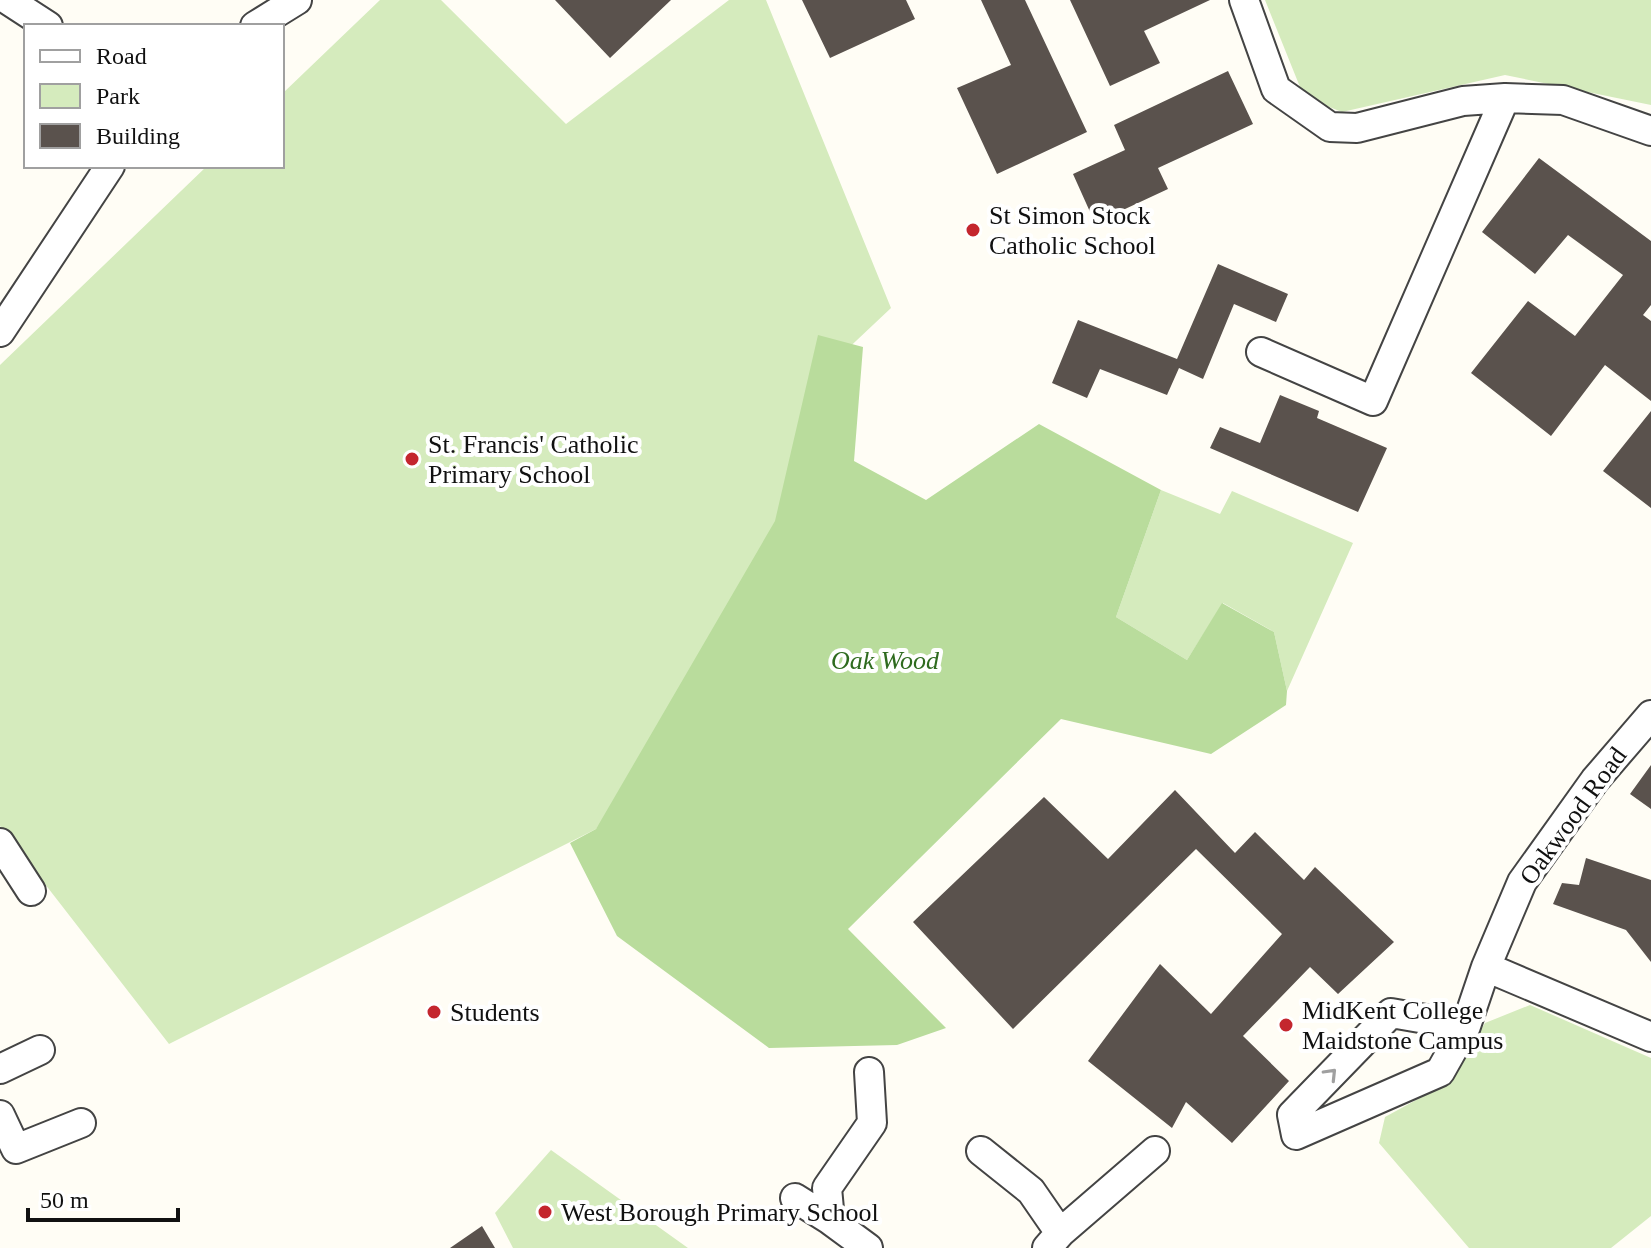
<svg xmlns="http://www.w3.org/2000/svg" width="1651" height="1248" viewBox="0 0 1651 1248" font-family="'Times New Roman',serif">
	<rect width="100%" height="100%" fill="#fffdf5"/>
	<path fill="#d5ebbd" d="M 380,0 L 441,0 L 566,124 L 729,0 L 766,0 L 891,308 L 839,357 L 811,554 L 596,829 L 169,1044 L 0,826 L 0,365 L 207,166 L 282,166 L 282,94 Z
		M 1265,0 L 1651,0 L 1651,105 L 1505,75 L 1342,112 L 1304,97 Z
		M 1161,490 L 1220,514 L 1232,491 L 1353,543 L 1287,691 L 1274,632 L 1223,603 L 1187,660 L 1116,617 Z
		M 1530,1005 L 1651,1058 L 1651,1216 L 1611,1248 L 1469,1248 L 1379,1143 L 1385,1117 L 1440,1087 L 1466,1055 L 1485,1023 Z
		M 551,1150 L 688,1248 L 513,1248 L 495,1213 Z"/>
	<path fill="#b9dc9c" d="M 818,335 L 863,347 L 854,461 L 926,500 L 1039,424 L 1161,490 L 1116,617 L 1187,660 L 1222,603 L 1274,632 L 1287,691 L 1286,705 L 1211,754 L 1061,719 L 848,929 L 946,1028 L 897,1045 L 769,1048 L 617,936 L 570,843 L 596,829 L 775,521 Z"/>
	<path fill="#5a524d" d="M 555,0 L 671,0 L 610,58 Z
		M 802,0 L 906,0 L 915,19 L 830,58 Z
		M 981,0 L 1025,0 L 1087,132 L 997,174 L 957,88 L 1011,65 Z
		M 1070,0 L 1210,0 L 1144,31 L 1160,63 L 1110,86 Z
		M 1228,71 L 1253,124 L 1158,168 L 1168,189 L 1095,223 L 1073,174 L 1125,150 L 1114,125 Z
		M 1539,158 L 1651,241 L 1651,305 L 1643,315 L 1651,321 L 1651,401 L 1605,365 L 1551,436 L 1471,373 L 1528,301 L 1575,336 L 1623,275 L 1568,235 L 1535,274 L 1482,232 Z
		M 1218,264 L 1288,294 L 1276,322 L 1234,304 L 1203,379 L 1179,368 L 1167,395 L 1100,369 L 1087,398 L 1052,383 L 1078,320 L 1177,359 Z
		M 1280,395 L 1319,411 L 1317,418 L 1387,448 L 1358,512 L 1210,448 L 1220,427 L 1260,443 Z
		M 1651,411 L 1651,508 L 1603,471 Z
		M 1651,765 L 1651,809 L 1630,794 Z
		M 1175,790 L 1235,853 L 1255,832 L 1304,880 L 1315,867 L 1394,942 L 1338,994 L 1310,967 L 1243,1036 L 1289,1081 L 1232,1143 L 1186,1102 L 1172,1128 L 1088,1061 L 1160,964 L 1211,1014 L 1282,934 L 1196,849 L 1013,1029 L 913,922 L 1044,797 L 1108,859 Z
		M 1586,858 L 1651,880 L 1651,962 L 1626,930 L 1553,904 L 1562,883 L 1579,885 Z
		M 482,1226 L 495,1248 L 450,1248 Z"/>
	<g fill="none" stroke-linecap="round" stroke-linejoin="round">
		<g stroke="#444" stroke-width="32">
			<path id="minor" d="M 8,0 L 48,26
				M 1244,0 L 1276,89 L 1330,127 L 1357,128 L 1463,101 L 1505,98 L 1563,100 L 1651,131
				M 255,26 L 297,0
				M 0,332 L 110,166
				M 1261,352 L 1373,401 L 1505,98
				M 0,843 L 31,891
				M 1486,967 L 1651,1037
				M 1466,1026 L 1391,1013 L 1292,1115 L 1296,1135 L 1440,1072 L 1466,1026 L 1486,967 L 1522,882 L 1595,780 L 1651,715
				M 0,1069 L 40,1050
				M 0,1115 L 16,1149 L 81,1123
				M 981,1151 L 1031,1191 L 1060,1233
				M 795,1198 L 830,1220
				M 868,1248 L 830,1220 L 827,1188 L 872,1123 L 869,1072
				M 1047,1248 L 1060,1233 L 1155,1151"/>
		</g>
		<use href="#minor" stroke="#fff" stroke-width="28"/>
	</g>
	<defs><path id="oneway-chevron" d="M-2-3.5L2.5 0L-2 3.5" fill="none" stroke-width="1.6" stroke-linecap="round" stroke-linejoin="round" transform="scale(2)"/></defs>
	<use stroke="#a0a0a0" href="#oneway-chevron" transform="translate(1331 1074) rotate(-46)"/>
	<g fill="#c4262e" stroke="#fff" stroke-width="3">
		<circle cx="973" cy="230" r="8"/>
		<circle cx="412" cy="459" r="8"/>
		<circle cx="434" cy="1012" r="8"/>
		<circle cx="1286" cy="1025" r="8"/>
		<circle cx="545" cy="1212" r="8"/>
	</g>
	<g text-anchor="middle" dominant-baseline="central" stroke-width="8" stroke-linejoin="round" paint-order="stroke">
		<g font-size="26" fill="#111" stroke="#fff" text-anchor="start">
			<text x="989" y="215">St Simon Stock<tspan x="989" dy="30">Catholic School</tspan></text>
			<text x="428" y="444">St. Francis' Catholic<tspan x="428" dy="30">Primary School</tspan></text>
			<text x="1302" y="1010">MidKent College<tspan x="1302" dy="30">Maidstone Campus</tspan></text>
			<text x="450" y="1012">Students</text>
			<text x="561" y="1212">West Borough Primary School</text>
		</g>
		<g font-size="26" font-style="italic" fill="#2f6b1f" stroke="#fff">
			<text x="885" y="660">Oak Wood</text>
		</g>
		<g font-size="26" fill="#111" stroke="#fff">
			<text transform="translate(1573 816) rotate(-54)">Oakwood Road</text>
		</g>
	</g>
	<rect x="24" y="24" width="260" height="144" fill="#ffffff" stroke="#a0a0a0" stroke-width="2"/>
	<rect x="40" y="50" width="40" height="12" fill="#ffffff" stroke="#a0a0a0" stroke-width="2"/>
	<text x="96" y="64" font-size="24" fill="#111111">Road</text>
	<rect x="40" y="84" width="40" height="24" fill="#d5ebbd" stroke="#a0a0a0" stroke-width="2"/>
	<text x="96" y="104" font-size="24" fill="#111111">Park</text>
	<rect x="40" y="124" width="40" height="24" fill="#5a524d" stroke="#a0a0a0" stroke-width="2"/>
	<text x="96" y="144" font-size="24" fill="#111111">Building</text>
	<path d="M28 1208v12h150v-12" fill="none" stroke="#111111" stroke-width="4"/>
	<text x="40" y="1208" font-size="24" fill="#111111" stroke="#ffffff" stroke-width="6" paint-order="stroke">50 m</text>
</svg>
